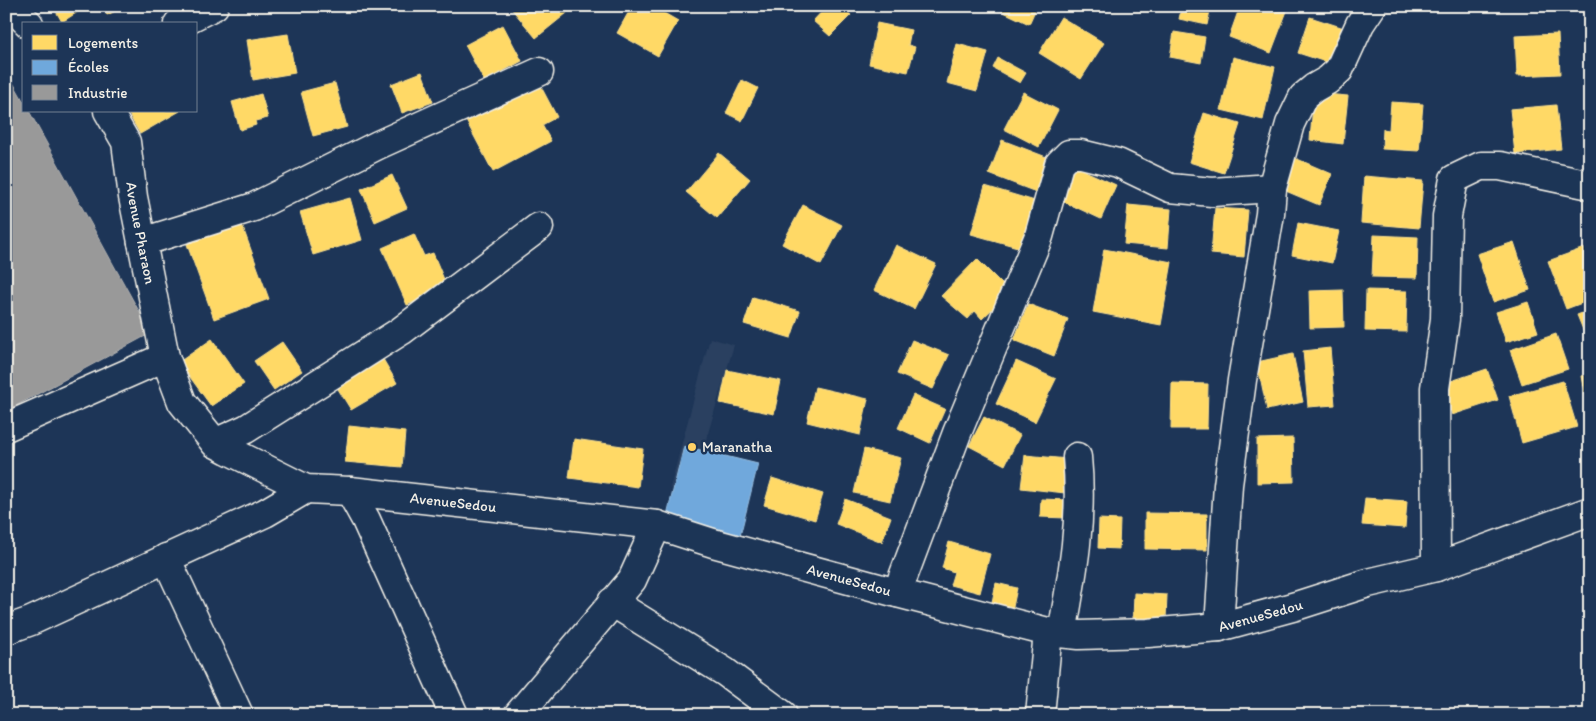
<svg xmlns="http://www.w3.org/2000/svg" width="1596" height="721" viewBox="0 0 1596 721" font-family="Itim,sans-serif">
	<rect width="100%" height="100%" fill="#1d3557"/>
	<filter id="ink" filterUnits="userSpaceOnUse"><feTurbulence type="fractalNoise" baseFrequency=".02" numOctaves="2"/><feDisplacementMap in="SourceGraphic" scale="10" xChannelSelector="R" yChannelSelector="G"/><feConvolveMatrix kernelMatrix="1 2 1 2 8 2 1 2 1" color-interpolation-filters="sRGB"/></filter>
	<g filter="url(#ink)">
		<path fill="#2a4060" d="M 710,338 L 734,345 L 690,494 L 670,488 Z"/>
		<path fill="#ffd966" stroke="#fce08d" d="M 53,6 L 87,6 L 62,22 Z
			M 103,6 L 126,6 L 107,15 Z
			M 562,6 L 567,13 L 536,38 L 510,7 Z
			M 632,6 L 652,6 L 678,21 L 658,56 L 617,33 Z
			M 827,6 L 841,6 L 851,15 L 830,36 L 813,21 Z
			M 991,6 L 1037,6 L 1029,24 Z
			M 1182,6 L 1211,6 L 1207,25 L 1179,19 Z
			M 1240,6 L 1274,6 L 1287,11 L 1271,53 L 1229,37 Z
			M 1061,17 L 1104,43 L 1081,79 L 1039,53 Z
			M 1310,17 L 1344,28 L 1332,64 L 1298,53 Z
			M 877,23 L 911,30 L 908,45 L 915,47 L 908,72 L 869,64 Z
			M 503,25 L 522,61 L 484,81 L 465,45 Z
			M 1174,32 L 1205,37 L 1201,63 L 1170,57 Z
			M 288,34 L 295,73 L 253,80 L 247,40 Z
			M 1558,34 L 1560,74 L 1517,76 L 1515,36 Z
			M 957,44 L 988,52 L 977,91 L 947,83 Z
			M 1233,57 L 1275,67 L 1263,120 L 1221,110 Z
			M 998,58 L 1026,73 L 1020,83 L 993,68 Z
			M 422,72 L 433,102 L 402,113 L 391,84 Z
			M 537,79 L 557,117 L 542,125 L 551,141 L 493,172 L 464,117 Z
			M 742,80 L 758,88 L 742,121 L 726,113 Z
			M 335,83 L 347,127 L 313,136 L 301,92 Z
			M 1023,92 L 1058,110 L 1039,147 L 1004,129 Z
			M 1314,93 L 1348,96 L 1343,144 L 1310,140 Z
			M 261,94 L 268,118 L 255,121 L 256,125 L 240,130 L 232,102 Z
			M 1391,102 L 1423,104 L 1419,151 L 1382,149 L 1383,129 L 1389,130 Z
			M 1556,105 L 1561,149 L 1515,154 L 1510,109 Z
			M 127,111 L 180,111 L 140,134 Z
			M 1204,113 L 1240,124 L 1224,173 L 1189,162 Z
			M 1002,140 L 1049,158 L 1036,192 L 989,174 Z
			M 719,153 L 750,179 L 717,218 L 686,192 Z
			M 1295,158 L 1332,174 L 1319,205 L 1281,189 Z
			M 1074,166 L 1116,185 L 1101,219 L 1058,199 Z
			M 392,175 L 407,208 L 375,222 L 361,189 Z
			M 1364,176 L 1423,181 L 1419,228 L 1361,223 Z
			M 985,186 L 1035,201 L 1021,248 L 971,234 Z
			M 350,198 L 362,240 L 313,255 L 300,212 Z
			M 803,205 L 842,225 L 821,265 L 782,244 Z
			M 1128,205 L 1171,209 L 1168,248 L 1124,244 Z
			M 1215,208 L 1248,210 L 1244,257 L 1211,254 Z
			M 239,217 L 269,299 L 214,319 L 184,236 Z
			M 1298,223 L 1339,231 L 1332,263 L 1292,255 Z
			M 414,234 L 424,256 L 433,253 L 448,289 L 407,305 L 382,248 Z
			M 1374,235 L 1418,237 L 1417,278 L 1372,277 Z
			M 1514,242 L 1530,290 L 1493,302 L 1477,254 Z
			M 896,245 L 936,264 L 914,309 L 874,290 Z
			M 1584,248 L 1590,263 L 1590,300 L 1566,309 L 1548,261 Z
			M 1104,249 L 1172,262 L 1161,325 L 1093,312 Z
			M 977,259 L 1010,292 L 982,319 L 975,311 L 968,319 L 941,296 Z
			M 1343,290 L 1344,327 L 1310,328 L 1309,291 Z
			M 1366,290 L 1407,291 L 1406,332 L 1365,331 Z
			M 753,297 L 800,311 L 791,338 L 744,324 Z
			M 1528,302 L 1538,332 L 1506,342 L 1496,312 Z
			M 1028,304 L 1068,319 L 1054,356 L 1014,340 Z
			M 1590,310 L 1590,347 L 1577,315 Z
			M 1556,334 L 1568,369 L 1522,384 L 1510,350 Z
			M 212,339 L 244,384 L 211,406 L 179,362 Z
			M 912,340 L 949,355 L 933,389 L 897,374 Z
			M 282,342 L 302,371 L 274,390 L 254,361 Z
			M 1330,348 L 1335,405 L 1308,407 L 1303,351 Z
			M 380,354 L 397,383 L 351,410 L 333,381 Z
			M 1293,354 L 1303,402 L 1267,410 L 1257,362 Z
			M 1016,361 L 1056,379 L 1035,422 L 996,404 Z
			M 1487,369 L 1498,400 L 1452,415 L 1442,384 Z
			M 727,370 L 781,381 L 774,414 L 720,403 Z
			M 1590,374 L 1590,423 L 1581,376 Z
			M 1563,381 L 1577,427 L 1522,443 L 1509,396 Z
			M 1172,383 L 1208,384 L 1207,429 L 1171,429 Z
			M 815,387 L 868,399 L 860,435 L 807,422 Z
			M 913,395 L 945,409 L 930,443 L 898,428 Z
			M 984,417 L 1020,435 L 1005,465 L 969,446 Z
			M 349,426 L 405,432 L 402,467 L 345,462 Z
			M 1293,438 L 1294,482 L 1257,483 L 1257,439 Z
			M 574,439 L 643,449 L 638,487 L 569,478 Z
			M 864,449 L 901,458 L 890,501 L 854,493 Z
			M 1025,455 L 1068,459 L 1065,493 L 1021,488 Z
			M 772,478 L 823,494 L 815,520 L 764,505 Z
			M 1365,498 L 1407,501 L 1405,528 L 1362,525 Z
			M 845,499 L 891,517 L 882,542 L 836,524 Z
			M 1041,499 L 1067,500 L 1066,518 L 1040,517 Z
			M 1145,513 L 1207,514 L 1207,550 L 1145,549 Z
			M 1099,519 L 1120,520 L 1119,549 L 1098,548 Z
			M 949,542 L 990,554 L 980,593 L 950,585 L 954,572 L 942,568 Z
			M 996,583 L 1017,588 L 1013,607 L 992,602 Z
			M 1134,593 L 1167,595 L 1166,620 L 1133,619 Z"/>
		<path fill="#6fa8dc" stroke="#97bee0" d="M 684,446 L 758,464 L 740,536 L 666,519 Z"/>
		<path fill="#999" stroke="#b4b3b1" d="M 6,70 L 24,102 L 24,111 L 29,111 L 151,333 L 6,411 Z"/>
		<g fill="none" stroke-linecap="round" stroke-linejoin="round">
			<g stroke="#f4f1e8" stroke-width="31">
				<g id="minor">
					<path d="M 11,6 L 29,24"/>
					<path d="M 178,24 L 214,6"/>
					<path id="s1" d="M 108,111 L 126,142 L 133,197 L 165,357 L 182,402 L 215,443 L 228,450 L 306,489 L 350,491 L 657,525 L 713,543 L 897,593 L 1048,632 L 1079,635 L 1148,633 L 1219,627 L 1296,606 L 1368,583 L 1436,567 L 1590,511"/>
					<path d="M 142,242 L 254,207 L 378,145 L 539,72"/>
					<path d="M 6,427 L 165,357"/>
					<path d="M 215,443 L 246,429 L 401,331 L 539,227"/>
					<path d="M 350,491 L 366,520 L 454,715"/>
					<path d="M 166,558 L 239,715"/>
					<path d="M 1436,567 L 1435,388 L 1445,319 L 1447,216 L 1454,179 L 1481,166 L 1500,166 L 1590,185"/>
					<path d="M 897,593 L 957,433 L 1039,236 L 1059,164 L 1069,154 L 1081,154 L 1118,163 L 1170,188 L 1212,192 L 1272,188"/>
					<path d="M 612,602 L 725,672 L 783,715"/>
					<path d="M 1219,627 L 1228,485 L 1242,380 L 1270,214 L 1272,188 L 1290,124 L 1303,97 L 1314,88 L 1328,80 L 1339,70 L 1360,24 L 1372,6"/>
					<path d="M 6,630 L 31,621 L 265,513 L 306,489"/>
					<path d="M 1062,633 C 1073,573 1083,518 1077,457"/>
					<path d="M 518,715 L 632,580 L 657,525"/>
					<path d="M 1040,715 L 1048,632"/>
				</g>
			</g>
			<use href="#minor" stroke="#1d3557" stroke-width="28"/>
		</g>
	</g>
	<circle fill="#ffd166" stroke="#1d3557" stroke-width="2" cx="692" cy="447" r="5"/>
	<g text-anchor="middle" dominant-baseline="central" stroke-width="5" stroke-linejoin="round" paint-order="stroke">
		<g font-size="15" fill="#f4f1e8" stroke="#1d3557">
			<text stroke="none"><textPath href="#s1" startOffset="128">Avenue Pharaon</textPath></text>
			<text stroke="none"><textPath href="#s1" startOffset="605">AvenueSedou</textPath></text>
			<text stroke="none"><textPath href="#s1" startOffset="1010">AvenueSedou</textPath></text>
			<text stroke="none"><textPath href="#s1" startOffset="1430">AvenueSedou</textPath></text>
		</g>
		<g font-size="15" fill="#f4f1e8" stroke="#1d3557" text-anchor="start">
			<text x="702" y="447">Maranatha</text>
		</g>
	</g>
	<rect width="1596" height="721" fill="none" stroke="#1d3557" stroke-width="25"/>
	<rect x="12" y="12" width="1571" height="696" fill="none" stroke="#f4f1e8" stroke-width="2" filter="url(#ink)"/>
	<rect x="22" y="22" width="175" height="90" fill="#1d3557" stroke="#738091"/>
	<rect x="32" y="35" width="25" height="15" fill="#ffd966" stroke="#738091"/>
	<text x="68" y="48" font-size="15" fill="#f4f1e8">Logements</text>
	<rect x="32" y="60" width="25" height="15" fill="#6fa8dc" stroke="#738091"/>
	<text x="68" y="72" font-size="15" fill="#f4f1e8">Écoles</text>
	<rect x="32" y="85" width="25" height="15" fill="#999999" stroke="#738091"/>
	<text x="68" y="98" font-size="15" fill="#f4f1e8">Industrie</text>
</svg>
